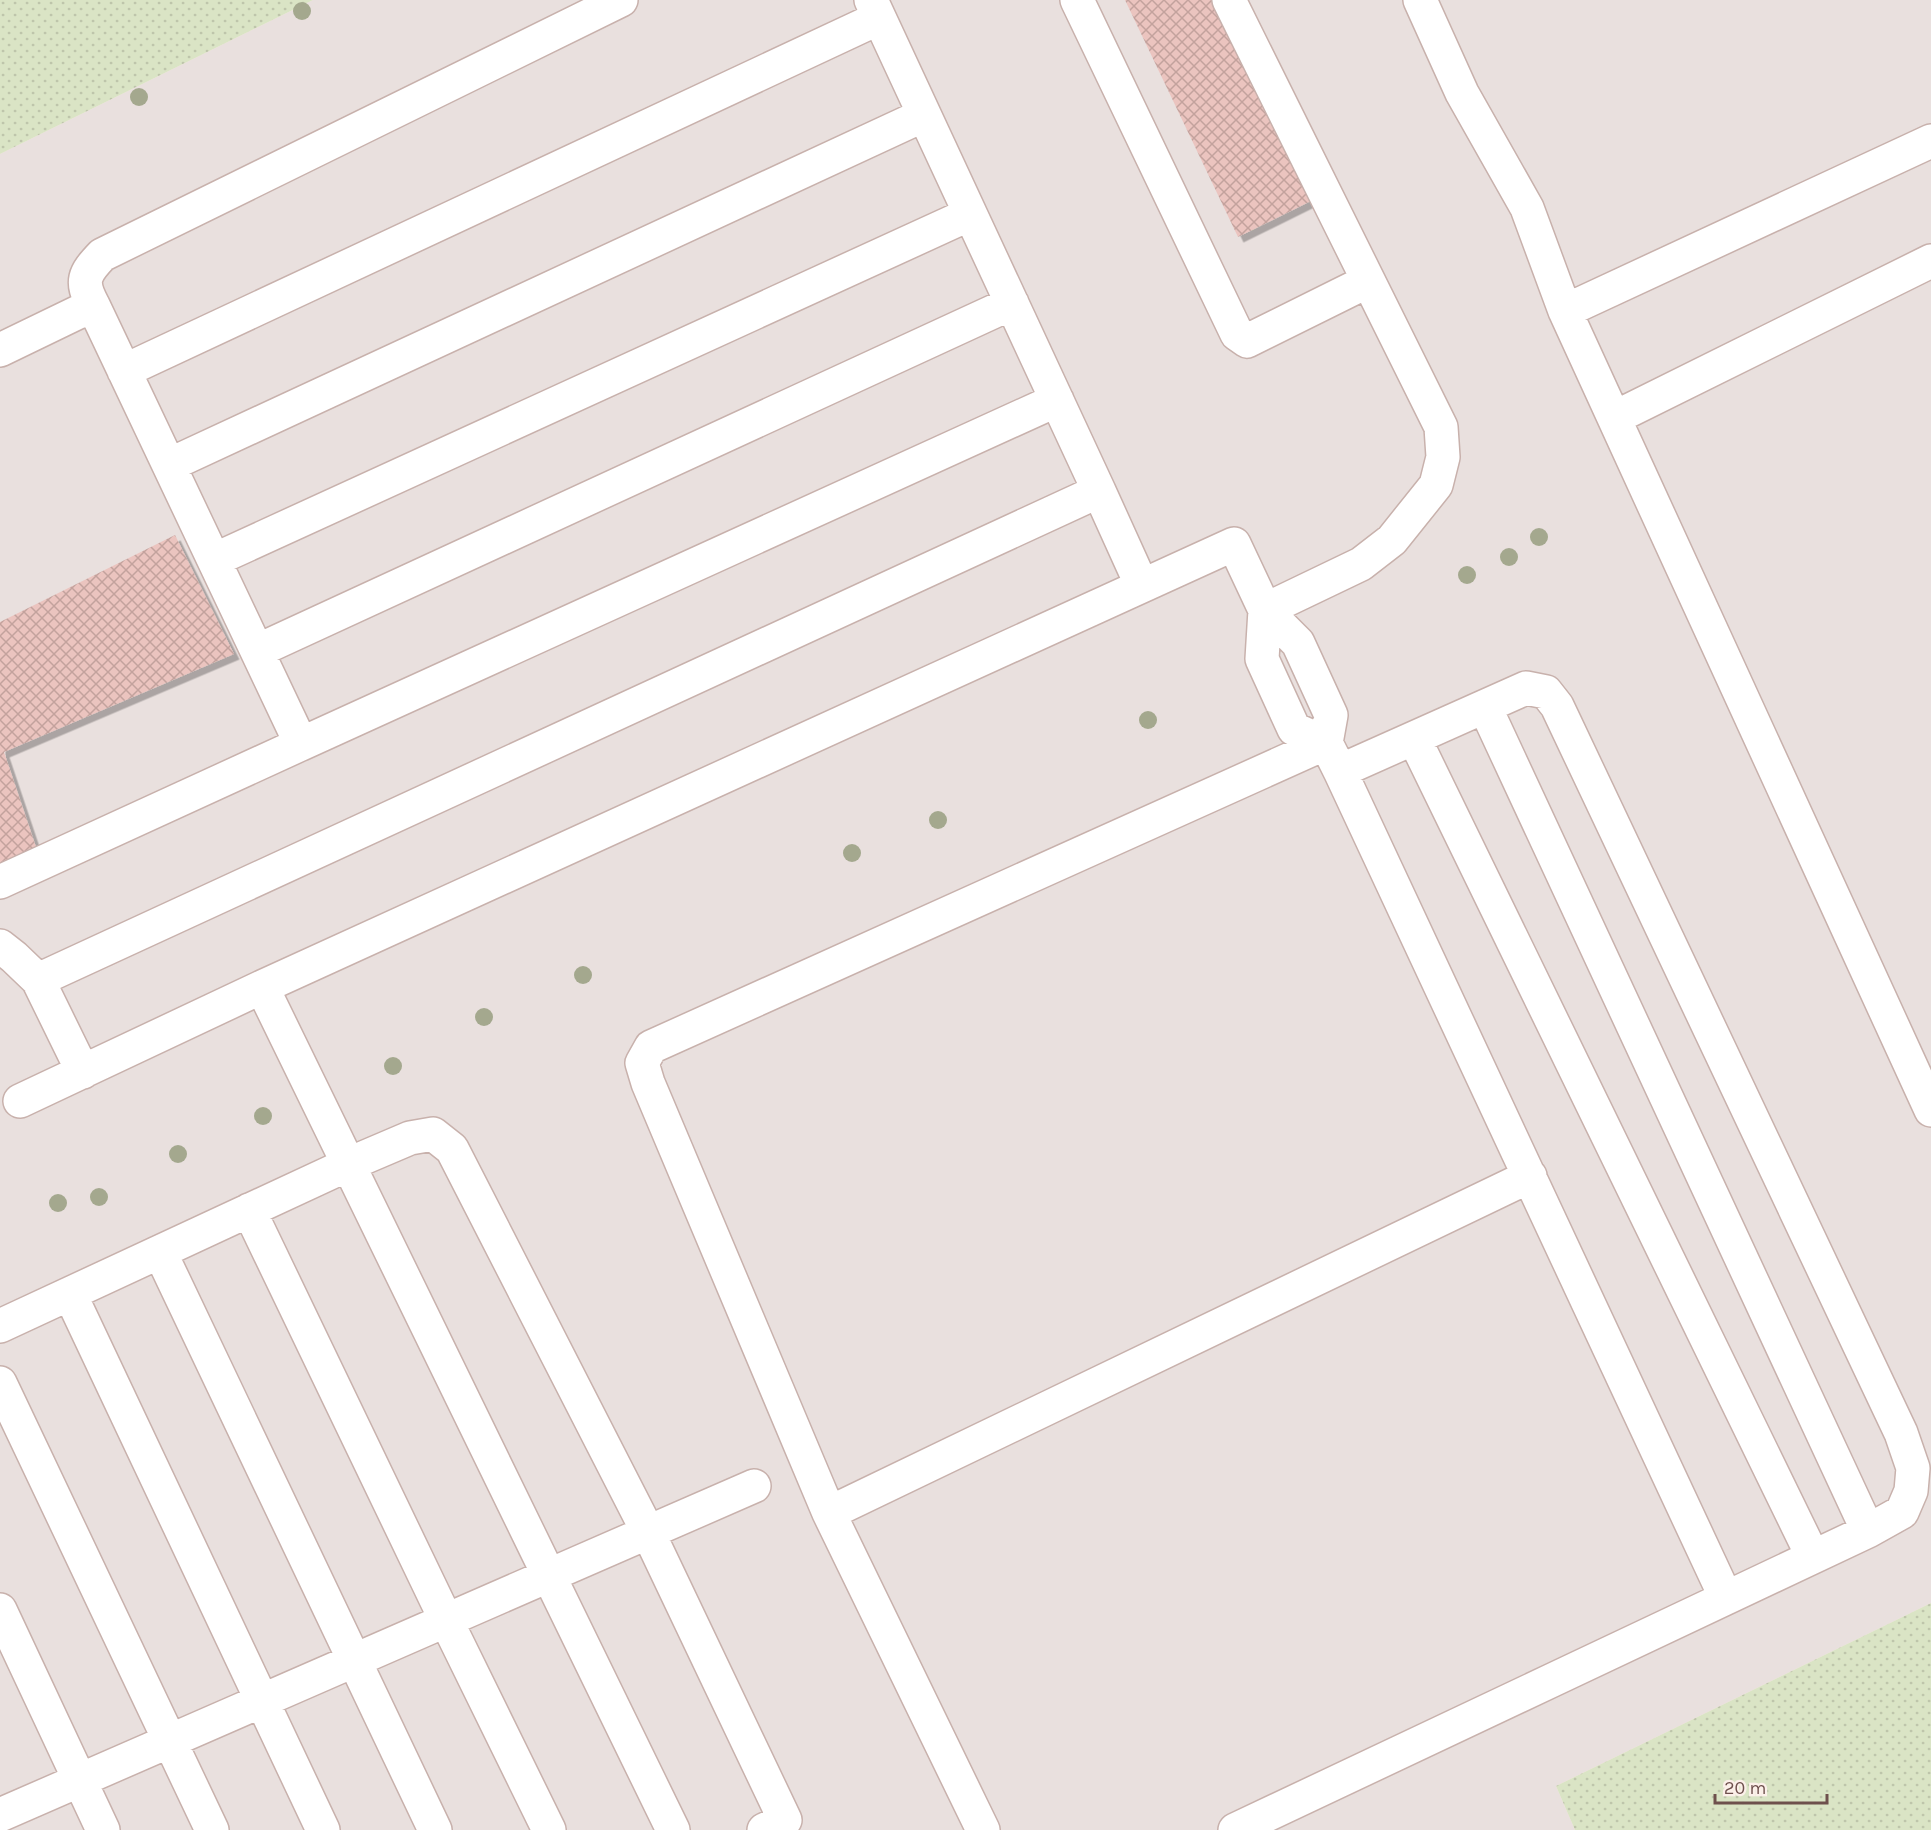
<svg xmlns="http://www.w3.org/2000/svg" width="1931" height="1830" viewBox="0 0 1931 1830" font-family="Karla,sans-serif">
	<defs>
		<pattern id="grass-dots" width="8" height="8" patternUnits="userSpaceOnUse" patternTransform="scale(1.5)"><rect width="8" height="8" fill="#dae4c5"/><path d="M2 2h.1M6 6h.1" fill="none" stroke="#bec5ab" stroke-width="1.8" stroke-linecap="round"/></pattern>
		<pattern id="building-cross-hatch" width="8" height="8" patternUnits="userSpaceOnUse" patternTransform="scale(1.5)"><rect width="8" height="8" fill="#ebc4bf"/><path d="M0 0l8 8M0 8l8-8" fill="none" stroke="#c3a29d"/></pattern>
		<filter id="shadow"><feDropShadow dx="5.5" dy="5.5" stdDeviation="0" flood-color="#0004"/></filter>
	</defs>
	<rect width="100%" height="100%" fill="#f9ebe4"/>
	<path fill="#e9e0de" d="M 313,0 L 1931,0 L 1931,1603 L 1556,1786 L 1575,1830 L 0,1830 L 0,154 Z"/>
	<path fill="url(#grass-dots)" d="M 0,0 L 313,0 L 0,154 Z
		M 1931,1603 L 1931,1830 L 1575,1830 L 1556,1786 Z"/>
	<path fill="url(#building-cross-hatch)" filter="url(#shadow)" d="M 1125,0 L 1219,0 L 1319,197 L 1238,237 Z
		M 175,535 L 234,654 L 4,752 L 38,853 L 0,868 L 0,622 Z"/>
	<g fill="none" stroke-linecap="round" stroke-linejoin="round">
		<g stroke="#c8b1ac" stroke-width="36">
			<path id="minor" d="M 871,0 L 1099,491
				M 1077,0 L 1237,334 L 1247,341 L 1368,281
				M 1420,0 L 1462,93 L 1527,208 L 1565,311 L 1614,418
				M 1931,261 L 1614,418 L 1931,1110
				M 93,305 C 80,281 84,274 102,255 L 621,0
				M 1565,311 L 1931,141
				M 0,350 L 93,305 L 301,744 L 0,882
				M 124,371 L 879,18
				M 169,465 L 924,115
				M 214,560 L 970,214
				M 1265,610 L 1298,643 L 1331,715 L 1326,743 L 1294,729 L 1262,659 Z
				M 257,651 L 1012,303
				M 1485,707 L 1868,1531
				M 1414,738 L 1813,1557
				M 301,744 L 1057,400
				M 1340,771 L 1326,743 L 651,1047 L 642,1063 L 648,1083 L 829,1513 L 1530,1176
				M 0,946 L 14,957 L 38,980 L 83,1072
				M 38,980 L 1099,491 L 1142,586
				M 262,987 L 1234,544 L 1265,610 L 1361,564 L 1392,540 L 1436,485 L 1443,457 L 1441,427 L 1229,0
				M 20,1101 L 262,987 L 673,1830
				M 249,1210 L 446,1620 L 549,1830
				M 160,1252 L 435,1830
				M 70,1294 L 323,1830
				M 0,1326 L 349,1164 L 410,1138 L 433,1134 L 452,1149 L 648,1532 L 785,1820 L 764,1830
				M 0,1383 L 212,1830
				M 829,1513 L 983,1830
				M 0,1610 L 103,1830
				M 0,1815 L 754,1486
				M 1235,1830 C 1446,1730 1657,1631 1868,1531 L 1902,1512 L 1911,1491 L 1913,1468 L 1901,1433 L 1557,706 L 1546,692 L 1526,688 L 1340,771 L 1726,1598"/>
		</g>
		<use href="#minor" stroke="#fff" stroke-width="33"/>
	</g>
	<g fill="#a4a88e">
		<circle cx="302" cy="11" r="9"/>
		<circle cx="139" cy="97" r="9"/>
		<circle cx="1539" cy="537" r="9"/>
		<circle cx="1509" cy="557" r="9"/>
		<circle cx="1467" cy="575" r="9"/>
		<circle cx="1148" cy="720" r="9"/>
		<circle cx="938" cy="820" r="9"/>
		<circle cx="852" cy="853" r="9"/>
		<circle cx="583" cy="975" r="9"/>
		<circle cx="484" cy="1017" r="9"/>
		<circle cx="393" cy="1066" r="9"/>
		<circle cx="263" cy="1116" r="9"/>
		<circle cx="178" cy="1154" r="9"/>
		<circle cx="99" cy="1197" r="9"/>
		<circle cx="58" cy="1203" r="9"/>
	</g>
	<path d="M1715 1794v9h112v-9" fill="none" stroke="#6e504d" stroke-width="3"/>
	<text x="1724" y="1794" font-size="18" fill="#6e504d" stroke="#fcf0ea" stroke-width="4.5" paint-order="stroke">20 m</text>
</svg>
